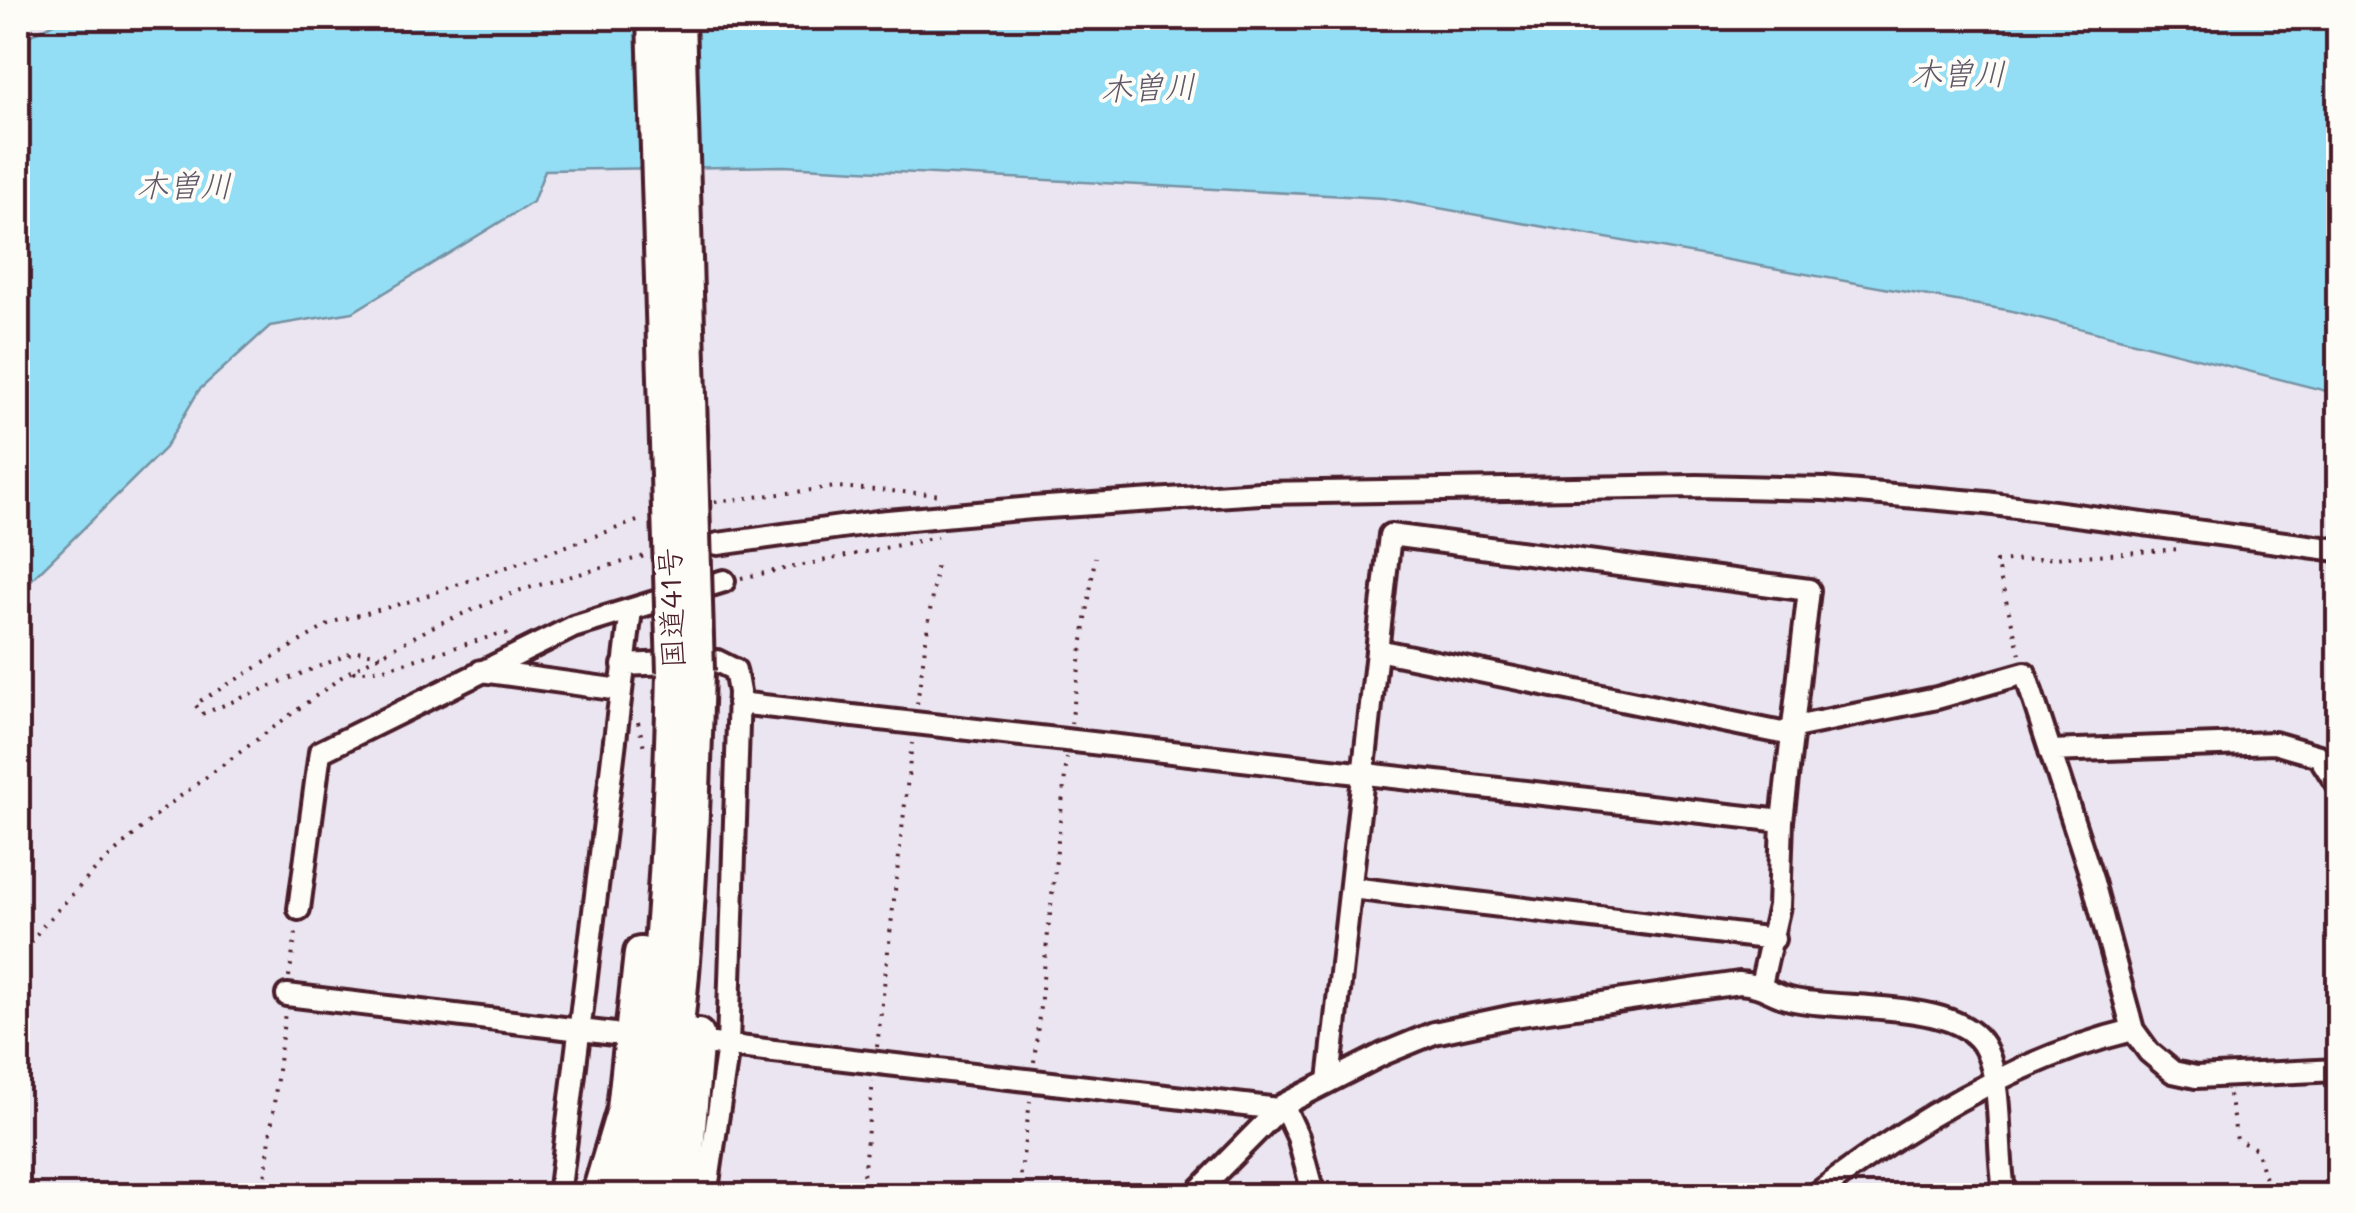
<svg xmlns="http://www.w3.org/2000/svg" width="2356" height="1213" viewBox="0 0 2356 1213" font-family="Mali,'Klee One',sans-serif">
	<rect width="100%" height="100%" fill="#eae5f0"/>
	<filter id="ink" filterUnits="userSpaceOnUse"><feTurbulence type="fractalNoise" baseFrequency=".01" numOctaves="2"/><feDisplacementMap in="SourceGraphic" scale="20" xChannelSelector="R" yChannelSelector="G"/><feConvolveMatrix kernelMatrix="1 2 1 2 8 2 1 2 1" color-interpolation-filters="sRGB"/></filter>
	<g filter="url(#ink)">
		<path fill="#93def4" stroke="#7692a4" stroke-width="2.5" d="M 63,18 L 2338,18 L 2338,394 L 2012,311 L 1383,198 L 784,166 L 545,170 L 533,202 L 353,312 L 270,326 L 199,390 L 165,448 L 18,593 L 18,42 Z"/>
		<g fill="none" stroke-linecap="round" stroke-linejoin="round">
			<g stroke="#4a1f2b" stroke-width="28">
				<path id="minor" d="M 718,544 L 877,522 L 1032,508 L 1260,493 L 1697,486 L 1824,489 L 1986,503 L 2338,550
					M 1377,650 L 1782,733 L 1795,727 L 1937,698 L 2025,673 L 2093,882 L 2133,1030 L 2149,1052 L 2173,1072 L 2196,1077 L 2338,1070
					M 623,665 L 717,661 L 735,670 L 739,692 L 728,1046 L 706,1196
					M 481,671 L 620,690
					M 738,703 L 1782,821
					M 2050,751 L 2274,743 L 2319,756 L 2338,786
					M 1351,888 L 1774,939
					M 299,909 L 320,752 L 573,627 L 724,581
					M 287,995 L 614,1034
					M 713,1044 L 1279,1109
					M 1329,1081 L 1390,535 L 1809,590 L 1782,821 L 1779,906 L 1761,985
					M 1283,1105 L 1298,1137 L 1314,1196
					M 559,1196 L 631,610
					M 1193,1196 L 1283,1105 L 1383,1054 L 1434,1033 L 1514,1016 L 1739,983 C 1766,985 1769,994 1790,999 C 1838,1012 1963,997 1986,1050 C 2004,1090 1996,1150 2005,1196
					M 1814,1196 C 1909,1123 2017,1058 2133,1030"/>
			</g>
			<g stroke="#4a1f2b" stroke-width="38">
				<path id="highway" d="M 597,1196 L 623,1109 L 640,953
					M 627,1196 C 660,1022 669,848 673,672
					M 654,1196 C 686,1021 693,848 698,671
					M 684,1196 L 698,1035"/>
			</g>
			<path stroke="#4a1f2b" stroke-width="4" stroke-dasharray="2.5 8" stroke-linecap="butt" d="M 715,502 L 836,487 L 944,495
				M 741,578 L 937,537
				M 2020,654 L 1996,562 L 2181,549
				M 381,655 L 357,651 L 202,714 L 195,704 L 333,622 L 411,601 L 643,519
				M 353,672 L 384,669 L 496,635 L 513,633
				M 917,704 L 937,561
				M 638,722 L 645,751
				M 1071,724 L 1095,557
				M 18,960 L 41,928 L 98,867 L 163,809 L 347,673 L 438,624 L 521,590 L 645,556
				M 289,977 L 297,927
				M 877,1047 L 912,743
				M 1034,1062 L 1067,758
				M 2229,1095 L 2237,1140 L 2256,1149 L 2270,1196
				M 263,1196 L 285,1012
				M 861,1196 L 873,1081
				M 1018,1196 L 1030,1101
				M 1652,1196 L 1675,1192 L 1709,1196"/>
			<use href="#minor" stroke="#fdfcf7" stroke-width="20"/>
			<use href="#highway" stroke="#fdfcf7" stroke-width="30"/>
			<g stroke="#4a1f2b" stroke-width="38" stroke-linecap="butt">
				<path id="highway-bridge" d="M 653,18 L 673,672
					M 679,18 L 698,671"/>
			</g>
			<use href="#highway-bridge" stroke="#fdfcf7" stroke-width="30"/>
		</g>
	</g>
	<g text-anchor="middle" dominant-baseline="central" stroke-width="8" stroke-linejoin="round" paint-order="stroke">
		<g font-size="30" fill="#4a1f2b" stroke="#fdfcf7">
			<text transform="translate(670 608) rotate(-92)">国道41号</text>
		</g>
		<g font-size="32" font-style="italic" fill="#605867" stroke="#fdfcf7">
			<text x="1958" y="72">木曽川</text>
			<text transform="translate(1148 86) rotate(-2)">木曽川</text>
			<text x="184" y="184">木曽川</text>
		</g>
	</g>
	<rect width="2356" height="1213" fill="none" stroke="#fdfcf7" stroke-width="60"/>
	<rect x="30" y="30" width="2296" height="1153" fill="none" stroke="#4a1f2b" stroke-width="4" filter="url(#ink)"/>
</svg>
